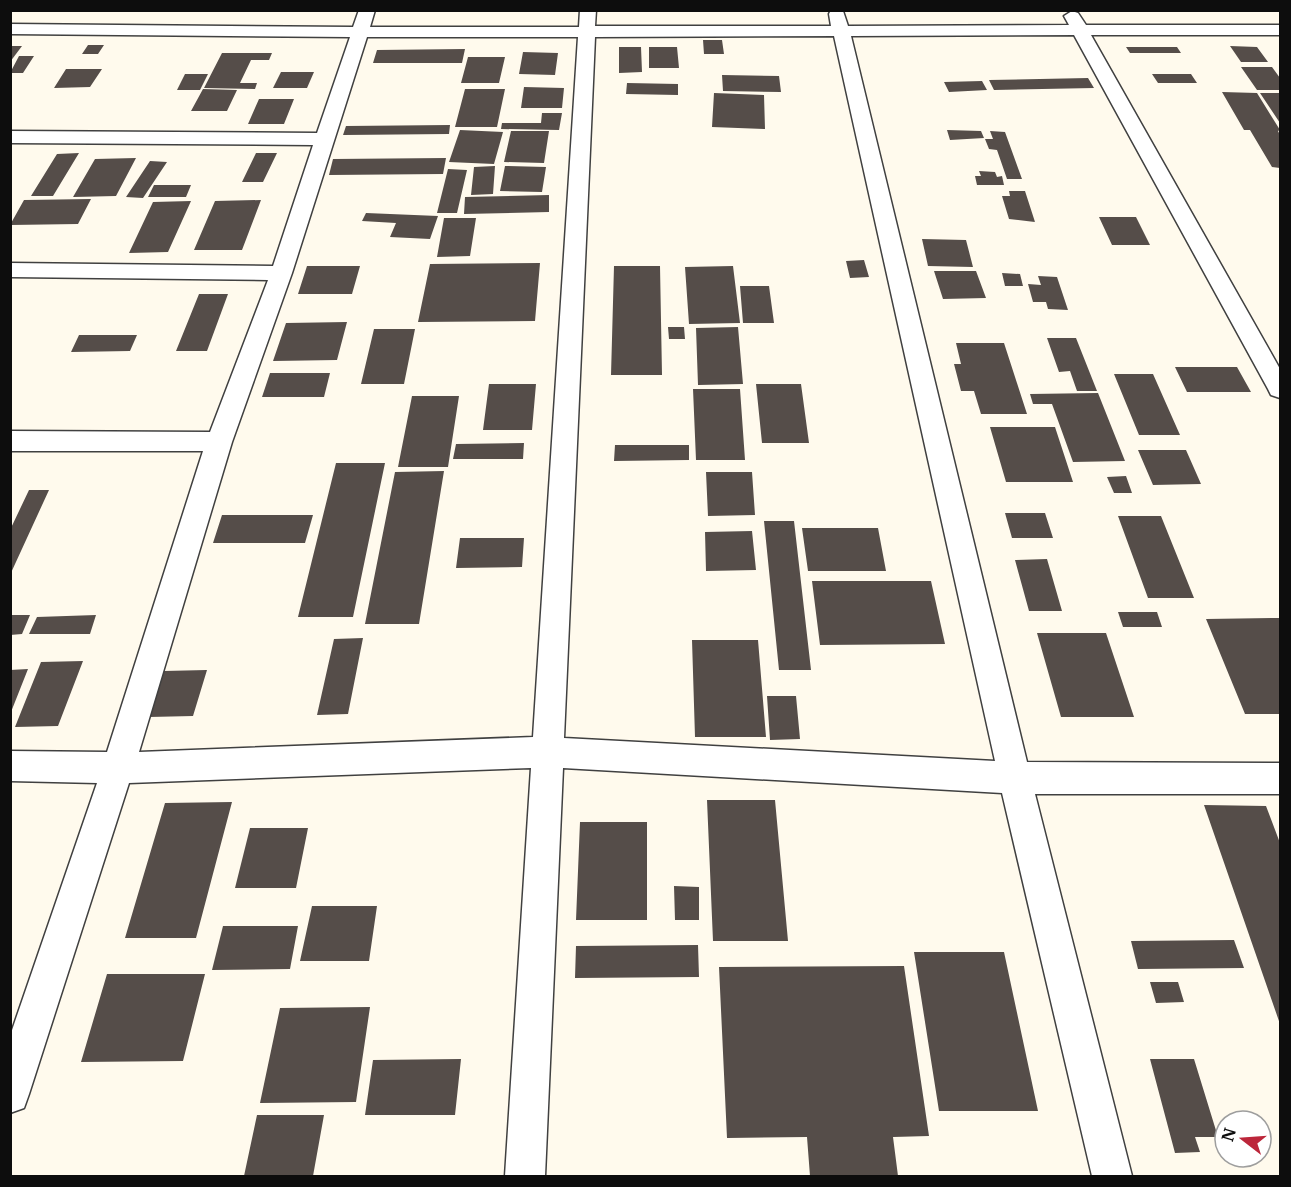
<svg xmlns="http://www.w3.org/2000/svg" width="1291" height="1187" viewBox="0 0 1291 1187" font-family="Merriweather,serif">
	<rect width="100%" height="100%" fill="#fffaed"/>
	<path fill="#554d49" d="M 703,40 L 722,40 L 724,54 L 704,54 Z
		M 88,45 L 104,45 L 98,54 L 82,54 Z
		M 10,46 L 22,46 L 10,62 Z
		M 1230,46 L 1257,47 L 1268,62 L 1241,62 Z
		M 619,47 L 641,47 L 642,72 L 619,73 Z
		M 649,47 L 677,47 L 679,68 L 649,68 Z
		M 1126,47 L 1177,47 L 1181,53 L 1130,53 Z
		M 465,49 L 462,63 L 373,63 L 377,50 Z
		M 523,52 L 558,53 L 555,75 L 519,74 Z
		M 222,53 L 272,53 L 269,60 L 251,60 L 240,83 L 257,83 L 255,89 L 204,88 Z
		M 19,56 L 34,56 L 23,73 L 10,73 Z
		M 468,57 L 505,57 L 499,83 L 461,83 Z
		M 1241,67 L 1272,67 L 1280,78 L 1280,90 L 1257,90 Z
		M 66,69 L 102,69 L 90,87 L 54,88 Z
		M 281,72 L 314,72 L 307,88 L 273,88 Z
		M 185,74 L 208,74 L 200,90 L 177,90 Z
		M 1152,74 L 1191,74 L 1197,83 L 1158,83 Z
		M 722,75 L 779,76 L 781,92 L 723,91 Z
		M 1088,78 L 1094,88 L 994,90 L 989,80 Z
		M 982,81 L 987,90 L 949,92 L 944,82 Z
		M 627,83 L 678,84 L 678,95 L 626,94 Z
		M 524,87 L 564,88 L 562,108 L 521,108 Z
		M 203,89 L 237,90 L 227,111 L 191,111 Z
		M 465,89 L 505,89 L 497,127 L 455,127 Z
		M 1222,92 L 1257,93 L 1280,130 L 1278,131 L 1280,135 L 1280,168 L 1272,167 L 1250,130 L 1244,130 Z
		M 714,93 L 764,95 L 765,129 L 712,127 Z
		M 1260,93 L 1280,93 L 1280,123 Z
		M 259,99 L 294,99 L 284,124 L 248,124 Z
		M 542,113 L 562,113 L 559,130 L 501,129 L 502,123 L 541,123 Z
		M 450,125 L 449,134 L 343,135 L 346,126 Z
		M 460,130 L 503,132 L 494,164 L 449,162 Z
		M 947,130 L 981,131 L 984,138 L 950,140 Z
		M 511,131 L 549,131 L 544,163 L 504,162 Z
		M 990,131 L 1005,132 L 1022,179 L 1007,179 L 997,150 L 989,149 L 985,139 L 993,139 Z
		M 79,153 L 53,196 L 31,196 L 57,154 Z
		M 256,153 L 277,153 L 263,182 L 242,182 Z
		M 136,158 L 116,196 L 73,197 L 95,159 Z
		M 446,158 L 443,174 L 329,175 L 333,159 Z
		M 150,161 L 167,162 L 143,198 L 126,197 Z
		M 495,166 L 493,194 L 471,195 L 474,167 Z
		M 505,166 L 546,167 L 542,192 L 500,191 Z
		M 448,169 L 467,170 L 457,213 L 437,213 Z
		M 979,171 L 995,172 L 997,177 L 1002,176 L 1004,185 L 977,185 L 975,176 L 981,176 Z
		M 154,185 L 191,185 L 186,197 L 148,197 Z
		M 1009,191 L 1025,191 L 1035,222 L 1009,219 L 1002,196 L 1010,196 Z
		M 549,195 L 549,212 L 464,214 L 465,197 Z
		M 91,199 L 78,224 L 10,225 L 24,200 Z
		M 261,200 L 242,250 L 194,250 L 215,201 Z
		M 191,201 L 168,252 L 129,253 L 153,202 Z
		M 366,213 L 438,216 L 430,239 L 390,237 L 396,223 L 362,221 Z
		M 1099,217 L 1136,217 L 1150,245 L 1112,245 Z
		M 444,218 L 476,218 L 470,256 L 437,257 Z
		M 922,239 L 966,240 L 973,267 L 928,266 Z
		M 864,260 L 869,277 L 850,278 L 846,261 Z
		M 540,263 L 535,321 L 418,322 L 430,264 Z
		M 307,266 L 360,266 L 352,294 L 298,294 Z
		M 614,266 L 660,266 L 662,375 L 611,375 Z
		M 733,266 L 740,323 L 689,324 L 685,267 Z
		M 934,271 L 976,271 L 986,298 L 943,299 Z
		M 1002,273 L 1020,274 L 1023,286 L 1005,286 Z
		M 1038,276 L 1057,277 L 1068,310 L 1048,309 L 1046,302 L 1033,302 L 1028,284 L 1041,285 Z
		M 740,286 L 769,286 L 774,323 L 743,323 Z
		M 199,294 L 228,294 L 207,351 L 176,351 Z
		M 347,322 L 337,360 L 273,361 L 286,323 Z
		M 668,327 L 684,327 L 685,339 L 669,339 Z
		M 738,327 L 743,384 L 698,385 L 696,328 Z
		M 374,329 L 415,329 L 404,384 L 361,384 Z
		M 79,335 L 137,335 L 130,351 L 71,352 Z
		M 1047,338 L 1076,338 L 1097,391 L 1077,391 L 1070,371 L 1059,372 Z
		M 956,343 L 1004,343 L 1027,414 L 981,414 L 974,391 L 961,391 L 954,364 L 961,364 Z
		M 1175,367 L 1237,367 L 1251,392 L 1187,392 Z
		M 270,373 L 330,373 L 324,397 L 262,397 Z
		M 1114,374 L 1153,374 L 1180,435 L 1139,435 Z
		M 489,384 L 536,384 L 532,430 L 483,430 Z
		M 756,384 L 801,384 L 809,443 L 762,443 Z
		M 693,389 L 740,389 L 745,460 L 696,460 Z
		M 1098,393 L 1125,461 L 1073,462 L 1052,404 L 1033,404 L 1030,394 Z
		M 412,396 L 459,396 L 448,467 L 398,467 Z
		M 990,427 L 1055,427 L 1073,482 L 1006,482 Z
		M 524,443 L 523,459 L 453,459 L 456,444 Z
		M 615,445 L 689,445 L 689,460 L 614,461 Z
		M 1138,450 L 1186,450 L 1201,484 L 1153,485 Z
		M 336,463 L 385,463 L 353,617 L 298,617 Z
		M 444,471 L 419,624 L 365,624 L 395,472 Z
		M 706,472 L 752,472 L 755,515 L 708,516 Z
		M 1126,476 L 1132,493 L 1114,493 L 1107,477 Z
		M 29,490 L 49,490 L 10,575 L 10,530 Z
		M 1005,513 L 1045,513 L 1053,538 L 1012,538 Z
		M 222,515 L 313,515 L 305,543 L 213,543 Z
		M 1118,516 L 1161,516 L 1194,598 L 1148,598 Z
		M 764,521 L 794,521 L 811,670 L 779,670 Z
		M 802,528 L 878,528 L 886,571 L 808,571 Z
		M 752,531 L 756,570 L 706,571 L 705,532 Z
		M 460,538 L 524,538 L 522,567 L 456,568 Z
		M 1047,559 L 1062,611 L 1029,611 L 1015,560 Z
		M 812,581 L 931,581 L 945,644 L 820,645 Z
		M 1118,612 L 1157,612 L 1162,627 L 1123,627 Z
		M 10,615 L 30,615 L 22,634 L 10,635 Z
		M 96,615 L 90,634 L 29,634 L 37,617 Z
		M 1279,618 L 1280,714 L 1245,714 L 1206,619 Z
		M 1037,633 L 1106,633 L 1134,717 L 1061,717 Z
		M 363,638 L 348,714 L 317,715 L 334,639 Z
		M 692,640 L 758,640 L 766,737 L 695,737 Z
		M 83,661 L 58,726 L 15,727 L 41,662 Z
		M 28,669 L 11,712 L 10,712 L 10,670 Z
		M 207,670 L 193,716 L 149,717 L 164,671 Z
		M 767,696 L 796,696 L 800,739 L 770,740 Z
		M 707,800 L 775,800 L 788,941 L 713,941 Z
		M 232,802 L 196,938 L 125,938 L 165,803 Z
		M 1204,805 L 1266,806 L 1280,843 L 1280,1024 Z
		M 580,822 L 647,822 L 647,920 L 576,920 Z
		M 250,828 L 308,828 L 296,888 L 235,888 Z
		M 674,886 L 699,887 L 699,920 L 675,920 Z
		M 312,906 L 377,906 L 369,961 L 300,961 Z
		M 223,926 L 298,926 L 290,969 L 212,970 Z
		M 1234,940 L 1244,968 L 1138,969 L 1131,941 Z
		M 698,945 L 699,977 L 575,978 L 576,946 Z
		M 914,952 L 1004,952 L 1038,1111 L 939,1111 Z
		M 904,966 L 929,1136 L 893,1137 L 898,1176 L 810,1176 L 807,1137 L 727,1138 L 719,967 Z
		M 107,974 L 205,974 L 183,1061 L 81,1062 Z
		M 1150,982 L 1178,982 L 1184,1002 L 1156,1003 Z
		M 370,1007 L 356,1102 L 260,1103 L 280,1008 Z
		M 461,1059 L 455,1115 L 365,1115 L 373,1060 Z
		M 1150,1059 L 1194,1059 L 1218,1137 L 1195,1137 L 1200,1152 L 1175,1153 Z
		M 257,1115 L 324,1115 L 313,1176 L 244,1176 Z"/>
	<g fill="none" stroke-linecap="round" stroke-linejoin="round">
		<g stroke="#404040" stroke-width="3">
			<path id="street" d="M 359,10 L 375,10 L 370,27 L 579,27 L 580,10 L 596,10 L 595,26 L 831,26 L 829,14 L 831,10 L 843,11 L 848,26 L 1069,25 L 1064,16 L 1072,11 L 1078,13 L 1086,25 L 1280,25 L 1280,35 L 1091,35 L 1280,369 L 1280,398 L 1271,395 L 1268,389 L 1074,35 L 851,36 L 1027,762 L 1280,763 L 1280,794 L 1035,794 L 1132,1176 L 1092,1176 L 1002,793 L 563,768 L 545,1176 L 505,1176 L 531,768 L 129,783 L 29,1094 L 24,1108 L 10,1113 L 10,1036 L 97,783 L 10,781 L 10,751 L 107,752 L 203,451 L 10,451 L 10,431 L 210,432 L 268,280 L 10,277 L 10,263 L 273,266 L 313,145 L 10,143 L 10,131 L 317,133 L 350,37 L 10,34 L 10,24 L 353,27 ZM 834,36 L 995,761 L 564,738 L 595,37 ZM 367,37 L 578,37 L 533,737 L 139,752 L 232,442 L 292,273 Z"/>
		</g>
		<use href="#street" fill="#fff" fill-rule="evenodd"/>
	</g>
	<rect width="1291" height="1187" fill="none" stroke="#0d0d0d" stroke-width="24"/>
	<g transform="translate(1243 1139) rotate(287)"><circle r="28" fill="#ffffff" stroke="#9e9e9e" stroke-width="1.5"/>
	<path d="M0-4.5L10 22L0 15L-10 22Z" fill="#bc263a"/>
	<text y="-9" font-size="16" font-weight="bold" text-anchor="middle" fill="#0d0d0d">N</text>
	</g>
</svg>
